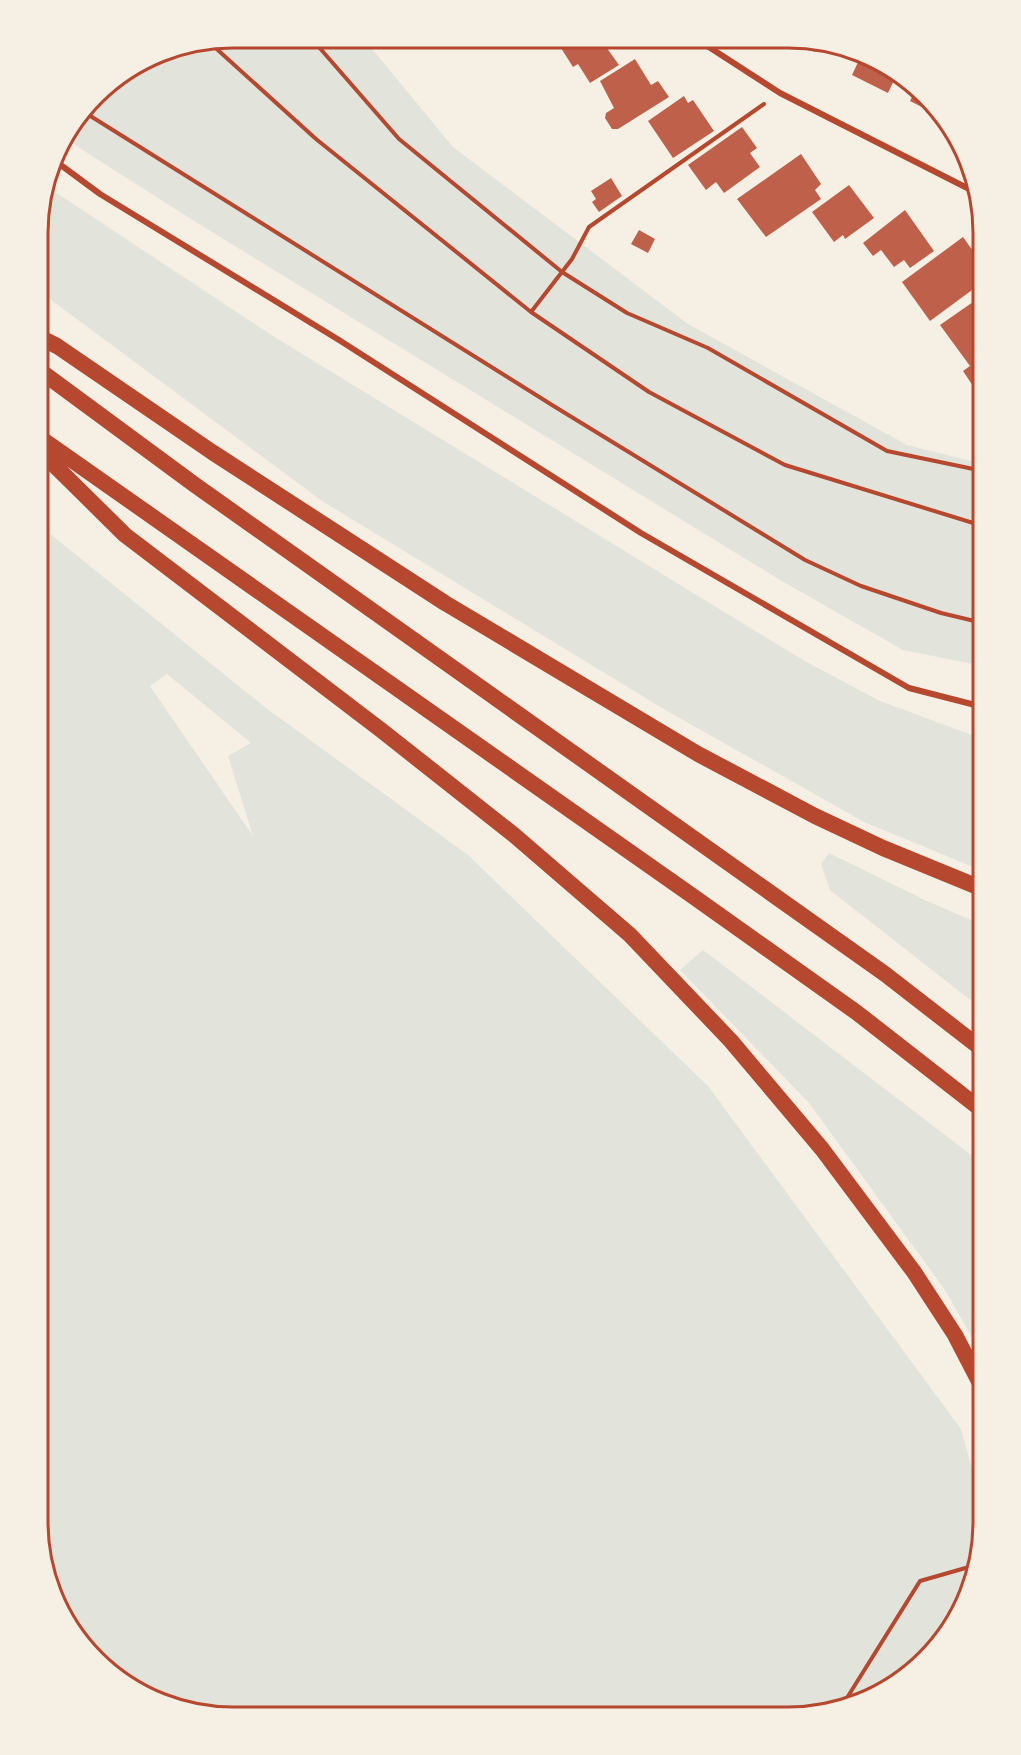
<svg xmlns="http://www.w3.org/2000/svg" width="1021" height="1755" viewBox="0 0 1021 1755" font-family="Lato,sans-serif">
	<rect width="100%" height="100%" fill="#f6efe4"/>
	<path fill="#e2e4dc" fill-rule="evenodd" d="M 233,38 L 363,38 L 453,147 L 688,324 L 907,445 L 983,464 L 983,666 L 903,650 L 780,580 L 194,221 L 64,138 L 104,86 L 159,52 Z
		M 46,186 L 273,336 L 803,660 L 880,701 L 983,739 L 983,871 L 864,822 L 667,711 L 322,501 L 39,291 L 39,208 Z
		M 39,525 L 266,708 L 468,855 L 708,1086 L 961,1429 L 983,1509 L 983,1535 L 969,1596 L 943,1641 L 897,1684 L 851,1707 L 788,1717 L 207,1716 L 147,1697 L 104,1669 L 48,1585 L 38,1522 ZM 167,674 L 251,743 L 228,756 L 253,836 L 150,686 Z
		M 829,853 L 927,901 L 983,925 L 983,1010 L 830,890 L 821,864 Z
		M 703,950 L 983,1164 L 983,1357 L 945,1290 L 809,1103 L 680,970 Z"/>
	<path fill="#bf614a" d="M 547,39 L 561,40 L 551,45 Z
		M 573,40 L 608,40 L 604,44 L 619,65 L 590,83 L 578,64 L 573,67 L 561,48 Z
		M 805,41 L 821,41 L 815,52 L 802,45 Z
		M 860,58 L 896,76 L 888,93 L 852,75 Z
		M 635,59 L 651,85 L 658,81 L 669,97 L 618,129 L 612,129 L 605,118 L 606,113 L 614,108 L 600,81 Z
		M 917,87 L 936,114 L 910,101 Z
		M 684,96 L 688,103 L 693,100 L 714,131 L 673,158 L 648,121 Z
		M 742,127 L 757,148 L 750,153 L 760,167 L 724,193 L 716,182 L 706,190 L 688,165 Z
		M 801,154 L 821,184 L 815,190 L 821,199 L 766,237 L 737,199 Z
		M 611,178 L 622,196 L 599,212 L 592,202 L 596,199 L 591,191 Z
		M 849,185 L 874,218 L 845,239 L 843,235 L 834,242 L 812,212 Z
		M 905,210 L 934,251 L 910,268 L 904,260 L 894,267 L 881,250 L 873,256 L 863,243 Z
		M 639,230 L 655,239 L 648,253 L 631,244 Z
		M 963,237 L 978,258 L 983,254 L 983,282 L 930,321 L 902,282 Z
		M 973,302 L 983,316 L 983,369 L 975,389 L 963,371 L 970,366 L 940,325 Z"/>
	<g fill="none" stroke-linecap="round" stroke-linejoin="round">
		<path stroke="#b5482f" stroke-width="4" d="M 311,38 L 399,139 L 562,272 L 627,313 L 708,348 L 887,451 L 983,471
			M 209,42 L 316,139 L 531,312 L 649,392 L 785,465 L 983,526
			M 84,112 L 552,405 L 805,560 L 861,586 L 941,613 L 983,623
			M 531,312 L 572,259 L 589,227 L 764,104
			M 840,1709 L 920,1581 L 976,1565"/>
		<path stroke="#b5482f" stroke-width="6" d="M 698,40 L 780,93 L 977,193
			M 54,160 L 100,194 L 339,340 L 641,533 L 909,688 L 983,707"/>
		<path stroke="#b5482f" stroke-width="16" d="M 39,337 L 57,346 L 212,452 L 445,603 L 698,754 L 815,816 L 883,848 L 983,889
			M 39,370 L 195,485 L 885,974 L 983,1050
			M 39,437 L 694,897 L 856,1012 L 983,1111
			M 39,450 L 125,535 L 381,730 L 514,835 L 630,935 L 731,1041 L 822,1149 L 914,1272 L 955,1335 L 983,1389"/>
	</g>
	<path d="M0 0H1021V1755H0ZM233 48H788A185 185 0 0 1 973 233V1522A185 185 0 0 1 788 1707H233A185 185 0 0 1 48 1522V233A185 185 0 0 1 233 48Z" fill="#f6efe4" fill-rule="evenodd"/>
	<path fill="none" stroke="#b5482f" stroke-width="3" d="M233 48H788A185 185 0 0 1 973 233V1522A185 185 0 0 1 788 1707H233A185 185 0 0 1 48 1522V233A185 185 0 0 1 233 48Z"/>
</svg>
